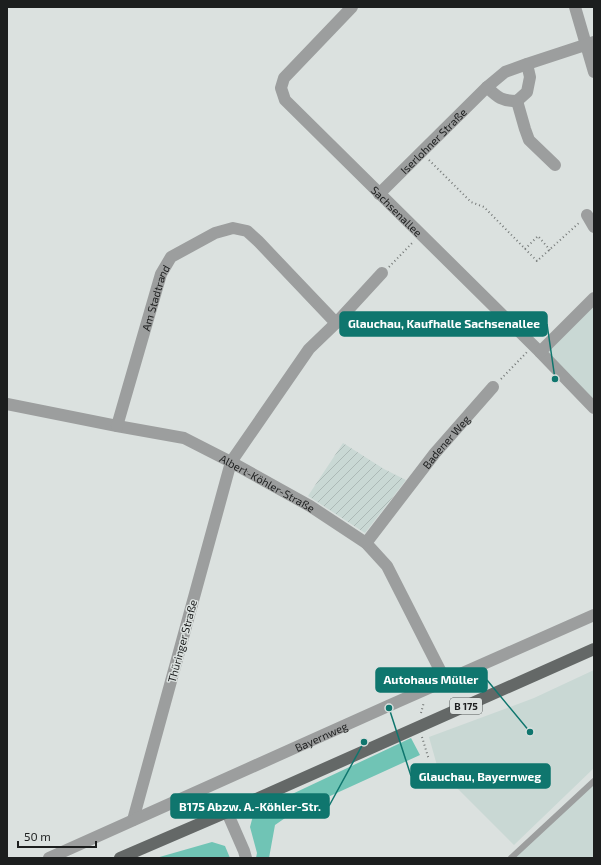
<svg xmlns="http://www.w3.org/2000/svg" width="601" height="865" viewBox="0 0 601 865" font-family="'Exo 2',sans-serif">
	<defs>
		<pattern id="industrial-furrows" width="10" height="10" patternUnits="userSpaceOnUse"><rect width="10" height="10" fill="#c9d8d4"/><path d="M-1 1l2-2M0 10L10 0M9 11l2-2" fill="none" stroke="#acb9b6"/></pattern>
	</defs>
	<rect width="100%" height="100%" fill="#dbe1df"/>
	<path fill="#c9d8d4" d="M 594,298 L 594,409 L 540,352 Z
		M 594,670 L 594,768 L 514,845 L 438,769 L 429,737 L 534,698 Z
		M 594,781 L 594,858 L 511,858 Z"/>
	<path fill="url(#industrial-furrows)" d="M 343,443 L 384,469 L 406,480 L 365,533 L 308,496 Z"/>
	<path fill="#70c4b5" d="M 411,738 L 420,755 L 306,807 L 288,816 L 275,825 L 269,858 L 256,858 L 257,853 L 250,827 L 254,812 Z
		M 212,842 L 225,846 L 230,858 L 156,858 Z"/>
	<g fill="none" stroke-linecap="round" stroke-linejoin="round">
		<path stroke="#747877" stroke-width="2" stroke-dasharray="1 3" stroke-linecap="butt" d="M 429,160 L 471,202 L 484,207 L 537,261 L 580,222
			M 525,249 L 538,236 L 550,250
			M 389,267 L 414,241
			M 501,379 L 527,352
			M 421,713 L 424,702
			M 422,737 L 429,760"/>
		<path stroke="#9c9e9e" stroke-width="6" d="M 511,858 L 594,781"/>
		<g stroke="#9c9e9e" stroke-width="12">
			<path id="s1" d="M 352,7 L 284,78 L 281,88 L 285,100 L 540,352 L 594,408"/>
			<path d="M 575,7 L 594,72"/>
			<path d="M 487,87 C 498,98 502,101 517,101 L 527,92 L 530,77 L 527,64"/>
			<path d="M 517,101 L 525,129 L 529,140 L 555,165"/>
			<path id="s2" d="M 379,194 L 487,87 L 505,72 L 527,64 L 594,42"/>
			<path d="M 587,215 L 594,227"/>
			<path d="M 336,323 L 382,273"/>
			<path d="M 540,352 L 594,298"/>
			<path id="s3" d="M 7,404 L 117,426 L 184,438 L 231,462 L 310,506 L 366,543 L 387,566 L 445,680"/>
			<path id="s4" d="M 117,426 L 161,274 L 171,257 L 215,233 L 233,228 L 247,231 L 258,241 L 336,323 L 309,349 L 231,462 L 133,820"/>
			<path id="s5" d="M 366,543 L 435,453 L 493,387"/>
			<path d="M 227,812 L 244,851 L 246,858"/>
			<path id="s6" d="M 49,858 L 388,706 L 594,615"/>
		</g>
		<path stroke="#646867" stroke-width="12" d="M 120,858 L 227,812 L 594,649"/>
	</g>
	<g text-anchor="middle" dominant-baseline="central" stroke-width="3" stroke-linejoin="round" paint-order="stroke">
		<rect fill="#dbe1df" stroke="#555858" stroke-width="1" x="450" y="698" width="32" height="16" rx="3"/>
		<g font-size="10" font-weight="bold" fill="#1c1e1e">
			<text x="466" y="706">B 175</text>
		</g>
		<g font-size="11" fill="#1c1e1e" stroke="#dbe1df">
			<text stroke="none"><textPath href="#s2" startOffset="76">Iserlohner Straße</textPath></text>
			<text stroke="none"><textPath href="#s1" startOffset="279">Sachsenallee</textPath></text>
			<text stroke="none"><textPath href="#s4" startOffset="134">Am Stadtrand</textPath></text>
			<text stroke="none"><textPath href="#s5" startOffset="129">Badener Weg</textPath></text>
			<text stroke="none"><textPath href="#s3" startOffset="275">Albert-Köhler-Straße</textPath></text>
			<text transform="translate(182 641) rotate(-75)">Thüringer Straße</text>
			<text stroke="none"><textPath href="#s6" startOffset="298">Bayernweg</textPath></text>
		</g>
	</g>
	<path fill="none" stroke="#0f766e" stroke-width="1.5" d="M555 379L547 324M530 732L487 680M389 708L411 776M364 742L329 806"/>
	<g fill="#0f766e" stroke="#dbe1df" stroke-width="1.5">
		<circle cx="555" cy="379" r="4"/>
		<circle cx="530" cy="732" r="4"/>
		<circle cx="389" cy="708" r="4"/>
		<circle cx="364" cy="742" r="4"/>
	</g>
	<g fill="#0f766e" stroke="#0f766e" stroke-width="1.5">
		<rect x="340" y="312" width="207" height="24" rx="4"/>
		<rect x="376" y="668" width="111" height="24" rx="4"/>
		<rect x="411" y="764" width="139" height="24" rx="4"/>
		<rect x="171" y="794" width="158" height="24" rx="4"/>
	</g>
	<g font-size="12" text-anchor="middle" font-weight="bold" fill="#fff">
		<text x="444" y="328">Glauchau, Kaufhalle Sachsenallee</text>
		<text x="431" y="684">Autohaus Müller</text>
		<text x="480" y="781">Glauchau, Bayernweg</text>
		<text x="250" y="811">B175 Abzw. A.-Köhler-Str.</text>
	</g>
	<rect width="601" height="865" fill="none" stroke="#1c1e1e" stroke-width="16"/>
	<path d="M18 841v6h78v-6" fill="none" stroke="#1c1e1e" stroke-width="2"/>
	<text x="24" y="841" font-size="12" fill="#1c1e1e" stroke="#dbe1df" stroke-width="3" paint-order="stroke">50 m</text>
</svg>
